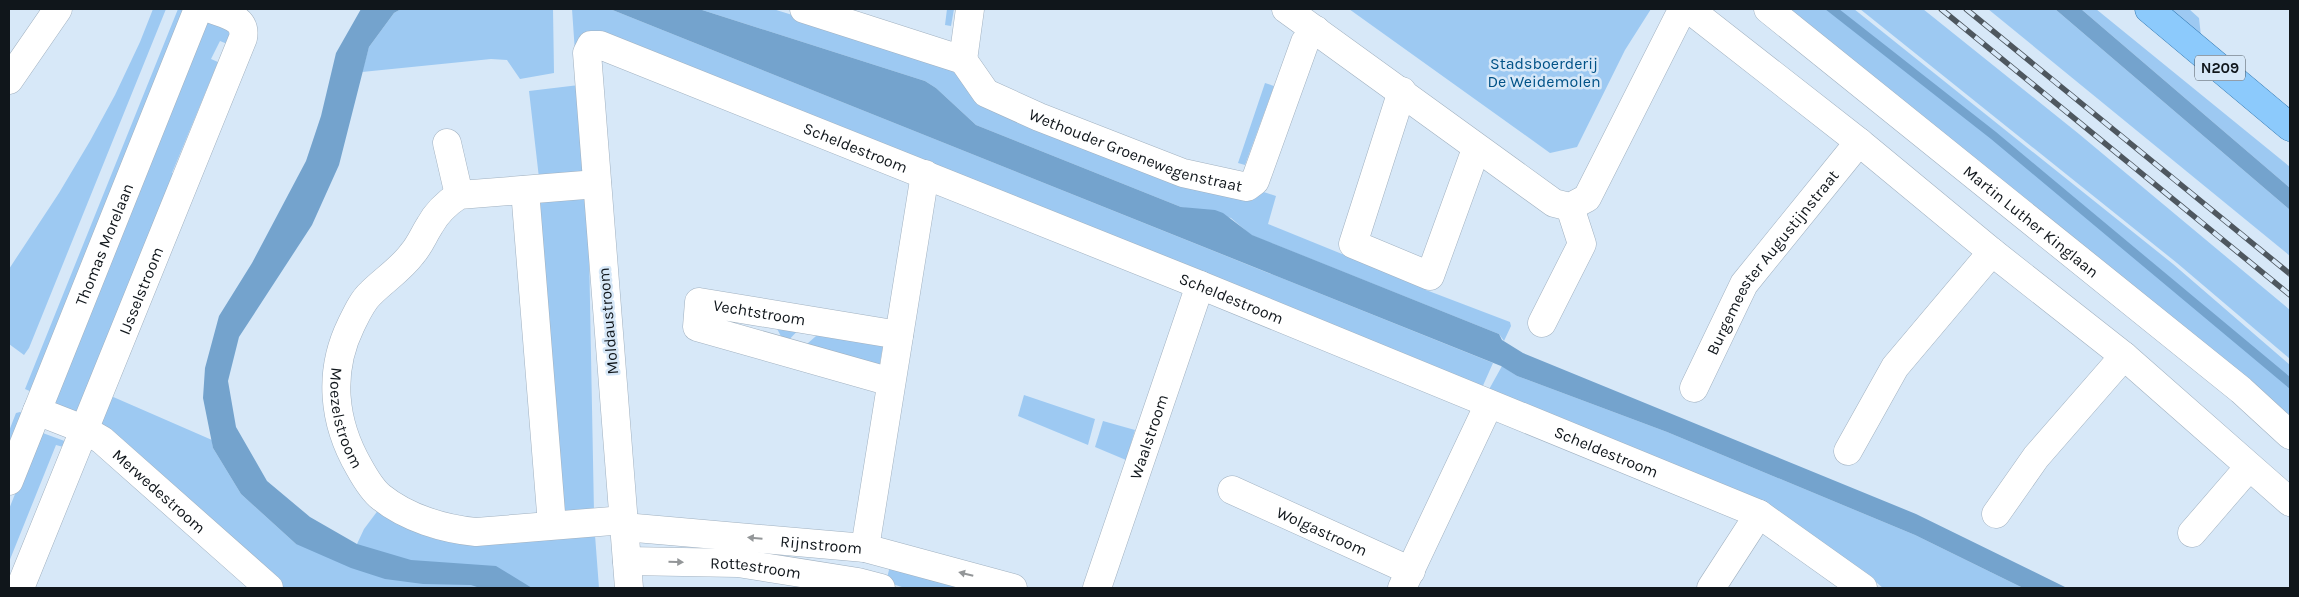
<svg xmlns="http://www.w3.org/2000/svg" width="2299" height="597" viewBox="0 0 2299 597" font-family="Karla,sans-serif">
	<rect width="100%" height="100%" fill="#d7e8f8"/>
	<path fill="#9dc9f2" d="M 153,9 L 166,9 L 29,348 L 24,355 L 9,344 L 9,269 L 59,193 L 90,141 L 115,95 L 140,42 Z
		M 178,9 L 189,9 L 34,393 L 25,389 Z
		M 401,9 L 553,9 L 554,73 L 520,79 L 507,60 L 491,59 L 362,72 L 369,47 L 394,13 Z
		M 572,9 L 610,9 L 1493,363 L 1481,390 L 599,34 L 576,67 Z
		M 699,9 L 773,9 L 844,31 L 950,68 L 977,97 L 1276,196 L 1268,224 L 1342,254 L 1351,250 L 1427,283 L 1426,290 L 1510,322 L 1511,326 L 1504,341 L 1499,334 L 1251,235 L 1231,218 L 1181,207 L 976,125 L 936,88 L 925,81 Z
		M 947,9 L 954,9 L 951,26 L 945,25 Z
		M 1349,9 L 1651,9 L 1625,50 L 1577,147 L 1550,153 Z
		M 1783,9 L 1854,9 L 2173,264 L 2290,365 L 2290,423 Z
		M 1860,9 L 1923,9 L 2079,134 L 2290,310 L 2290,359 L 2177,263 Z
		M 1988,9 L 2055,9 L 2290,210 L 2290,256 Z
		M 2081,9 L 2096,9 L 2290,167 L 2290,188 Z
		M 2168,9 L 2189,9 L 2199,18 L 2201,36 Z
		M 208,15 L 232,30 L 230,45 L 220,41 L 211,59 L 218,62 L 172,173 L 177,175 L 81,417 L 50,405 Z
		M 1265,83 L 1274,86 L 1245,165 L 1238,163 Z
		M 579,85 L 590,172 L 539,178 L 529,91 Z
		M 588,197 L 594,513 L 565,515 L 535,201 Z
		M 772,319 L 803,325 L 785,344 Z
		M 824,329 L 884,340 L 878,374 L 799,351 Z
		M 1502,366 L 1517,376 L 1667,432 L 1915,535 L 2023,588 L 1883,588 L 1858,567 L 1487,393 Z
		M 1024,395 L 1095,419 L 1088,445 L 1018,416 Z
		M 111,396 L 212,440 L 213,448 L 241,494 L 296,544 L 357,544 L 364,529 L 379,509 L 431,538 L 467,542 L 595,535 L 599,588 L 280,588 L 98,423 Z
		M 20,412 L 25,414 L 9,454 L 9,431 L 16,413 Z
		M 1103,421 L 1135,430 L 1126,460 L 1095,447 Z
		M 40,432 L 70,443 L 67,448 L 56,445 L 9,562 L 9,509 Z
		M 891,562 L 982,588 L 905,588 L 886,582 Z"/>
	<path fill="#74a3cd" d="M 361,9 L 401,9 L 394,13 L 369,47 L 339,165 L 312,225 L 239,337 L 228,381 L 236,427 L 267,481 L 310,517 L 357,544 L 411,560 L 496,566 L 532,588 L 480,588 L 471,585 L 423,584 L 385,579 L 351,568 L 296,544 L 241,494 L 213,448 L 203,398 L 205,368 L 219,316 L 252,263 L 306,161 L 321,116 L 336,53 Z
		M 610,9 L 699,9 L 925,81 L 936,88 L 976,125 L 1181,207 L 1215,210 L 1223,213 L 1252,235 L 1499,334 L 1502,340 L 1523,353 L 1916,514 L 2067,588 L 2023,588 L 1915,535 L 1667,432 L 1517,376 L 1501,366 Z
		M 1825,9 L 1839,9 L 1996,132 L 2290,377 L 2290,389 L 1991,139 Z
		M 2055,9 L 2081,9 L 2290,188 L 2290,210 Z"/>
	<g fill="none" stroke-linecap="round" stroke-linejoin="round">
		<g stroke="#a1b1c0" stroke-width="29">
			<g id="minor">
				<path d="M 804,9 L 963,60 L 970,9"/>
				<path d="M 1286,9 L 1554,203 L 1570,207 L 1587,198 L 1678,18 L 1685,9"/>
				<path d="M 1689,9 L 1859,142 L 1992,252 L 2124,356 L 2290,502"/>
				<path id="s1" d="M 1768,9 L 2241,390 L 2290,435"/>
				<path id="s2" d="M 963,60 L 986,93 L 1039,117 L 1183,173 L 1247,187 L 1255,181 L 1305,42 L 1316,30"/>
				<path d="M 9,80 L 58,9"/>
				<path d="M 1402,91 L 1353,244 L 1430,276 L 1476,149"/>
				<path d="M 447,143 L 459,195"/>
				<path id="s3" d="M 597,184 L 459,195 C 447,203 437,212 430,225 C 424,234 420,245 412,254 C 401,269 384,280 371,293 C 362,301 356,315 351,325 C 328,372 333,422 359,467 C 364,476 372,490 381,497 C 407,518 444,529 476,532 L 624,520"/>
				<path d="M 525,190 L 552,525"/>
				<path d="M 1542,323 L 1582,244 L 1570,207"/>
				<path id="s4" d="M 891,382 L 697,327 L 699,302 L 899,335"/>
				<path id="s5" d="M 1694,388 L 1744,284 L 1859,142"/>
				<path id="s6" d="M 37,411 L 83,429 L 102,440 L 269,588"/>
				<path d="M 1848,451 L 1895,367 L 1992,252"/>
				<path id="s7" d="M 9,481 L 198,9"/>
				<path id="s8" d="M 1232,490 L 1411,571"/>
				<path d="M 1996,514 L 2036,457 L 2124,356"/>
				<path id="s9" d="M 624,527 L 865,548 L 1013,588"/>
				<path d="M 2192,533 L 2249,467"/>
				<path d="M 865,548 L 925,174"/>
				<path id="s10" d="M 627,561 L 738,563 L 858,582 L 881,588"/>
				<path id="s11" d="M 20,588 L 243,38 C 247,18 226,15 211,9"/>
				<path id="s12" d="M 629,588 L 587,53 L 591,45 L 600,45 L 1200,285 L 1759,514 L 1863,588"/>
				<path id="s13" d="M 1097,588 L 1200,285"/>
				<path d="M 1402,588 L 1489,404"/>
				<path d="M 1711,588 L 1759,514"/>
			</g>
		</g>
		<g stroke="#2f74ac" stroke-width="29">
			<path id="major" d="M 2149,9 L 2290,127"/>
		</g>
		<use href="#minor" stroke="#fff" stroke-width="28"/>
		<use href="#major" stroke="#8ccafc" stroke-width="28"/>
		<g stroke="#4e575f" stroke-width="5.5">
			<path id="rail" d="M 1941,9 L 2290,295
				M 1966,9 L 2290,274"/>
		</g>
		<use href="#rail" stroke="#d7e8f8" stroke-width="4" stroke-dasharray="11" stroke-linecap="butt"/>
	</g>
	<defs><path id="oneway-solid" d="M-6-.8H1V-3.2L6.5 0L1 3.2V.8H-6Z" transform="scale(1.25)"/></defs>
	<g fill="#939698">
		<use href="#oneway-solid" transform="translate(755 538) rotate(-175)"/>
		<use href="#oneway-solid" transform="translate(676 562) rotate(1)"/>
		<use href="#oneway-solid" transform="translate(966 574) rotate(-166)"/>
	</g>
	<g text-anchor="middle" dominant-baseline="central" stroke-width="5" stroke-linejoin="round" paint-order="stroke">
		<rect fill="#d7e8f8" stroke="#4c555d" stroke-width="1" x="2195" y="55.5" width="50" height="25" rx="4"/>
		<g font-size="15" font-weight="bold" fill="#10161b">
			<text x="2220" y="68">N209</text>
		</g>
		<g font-size="16" fill="#015287" stroke="#d7e8f8">
			<text x="1544" y="63">Stadsboerderij<tspan x="1544" dy="18">De Weidemolen</tspan></text>
		</g>
		<g font-size="16" fill="#10161b" stroke="#d7e8f8">
			<text stroke="none"><textPath href="#s12" startOffset="830">Scheldestroom</textPath></text>
			<text stroke="none"><textPath href="#s2" startOffset="201">Wethouder Groenewegenstraat</textPath></text>
			<text stroke="none"><textPath href="#s1" startOffset="338">Martin Luther Kinglaan</textPath></text>
			<text stroke="none"><textPath href="#s7" startOffset="255">Thomas Morelaan</textPath></text>
			<text stroke="none"><textPath href="#s5" startOffset="149">Burgemeester Augustijnstraat</textPath></text>
			<text stroke="none"><textPath href="#s11" startOffset="321">IJsselstroom</textPath></text>
			<text stroke="none"><textPath href="#s12" startOffset="1235">Scheldestroom</textPath></text>
			<text stroke="none"><textPath href="#s4" startOffset="288">Vechtstroom</textPath></text>
			<text transform="translate(608 321) rotate(-95)">Moldaustroom</text>
			<text stroke="none"><textPath href="#s3" startOffset="406">Moezelstroom</textPath></text>
			<text stroke="none"><textPath href="#s13" startOffset="160">Waalstroom</textPath></text>
			<text stroke="none"><textPath href="#s12" startOffset="1640">Scheldestroom</textPath></text>
			<text stroke="none"><textPath href="#s6" startOffset="148">Merwedestroom</textPath></text>
			<text stroke="none"><textPath href="#s8" startOffset="99">Wolgastroom</textPath></text>
			<text stroke="none"><textPath href="#s9" startOffset="198">Rijnstroom</textPath></text>
			<text stroke="none"><textPath href="#s10" startOffset="129">Rottestroom</textPath></text>
		</g>
	</g>
	<rect width="2299" height="597" fill="none" stroke="#10161b" stroke-width="20"/>
</svg>
